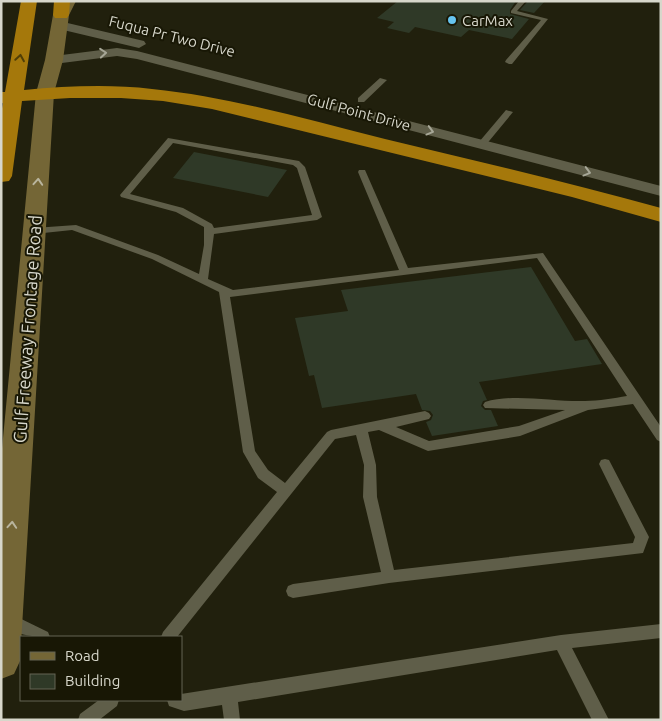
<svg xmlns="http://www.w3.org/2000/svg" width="662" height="721" viewBox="0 0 662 721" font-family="Ubuntu,sans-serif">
	<rect width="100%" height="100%" fill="#21200d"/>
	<path fill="#2f3927" d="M 398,1 L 516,1 L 510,10 L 510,14 L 529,19 L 512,39 L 469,30 L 461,37 L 415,27 L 409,33 L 387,28 L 394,22 L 377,18 Z
		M 528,1 L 545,1 L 534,13 L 520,10 Z
		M 194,152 L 287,170 L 268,197 L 173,178 Z
		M 531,267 L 575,341 L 587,339 L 602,364 L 479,382 L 487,400 L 483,401 L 481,406 L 485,410 L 491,410 L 498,426 L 432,436 L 426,422 L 431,420 L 433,415 L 430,411 L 422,410 L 416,394 L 322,408 L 314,375 L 309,376 L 295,318 L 348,311 L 341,290 Z"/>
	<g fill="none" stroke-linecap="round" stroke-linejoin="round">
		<path fill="#5f5e49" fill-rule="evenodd" d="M 519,1 L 526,1 L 517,11 L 548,19 L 512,64 L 509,64 L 505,62 L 506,60 L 541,20 L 511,13 L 511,11 Z
			M 380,78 L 387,80 L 364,102 L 358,102 L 358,98 Z
			M 506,110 L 513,112 L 485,146 L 479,146 L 479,142 Z
			M 168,138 L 299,161 L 305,167 L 322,217 L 317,220 L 214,234 L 208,279 L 233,290 L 399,270 L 358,172 L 359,170 L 365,170 L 408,268 L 543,253 L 661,427 L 661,442 L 657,440 L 633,404 L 588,410 L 520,436 L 428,451 L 379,430 L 368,432 L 376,465 L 377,497 L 394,570 L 633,543 L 635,537 L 599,464 L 601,460 L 605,459 L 609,460 L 649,537 L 643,553 L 389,583 L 293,598 L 288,596 L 286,591 L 288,586 L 293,584 L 381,572 L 363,497 L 364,465 L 356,435 L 335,439 L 177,637 L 161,637 L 163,632 L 277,492 L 258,478 L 243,452 L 219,292 L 152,259 L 72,230 L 34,234 L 29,231 L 34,228 L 76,225 L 158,255 L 199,274 L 204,245 L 204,227 L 176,212 L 121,197 L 120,195 ZM 173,143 L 293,165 L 297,168 L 312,215 L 214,228 L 212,224 L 183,208 L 130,194 ZM 537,258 L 627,396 C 614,398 599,401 585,401 C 554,402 514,393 485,402 L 483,405 L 485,408 L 565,410 L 519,426 L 429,441 L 396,427 L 429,419 L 431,416 L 429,413 L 425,411 L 331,430 L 327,432 L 285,483 L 268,470 L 255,451 L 230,297 Z
			M 9,613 L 48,632 L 50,637 C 36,637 9,636 2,620 L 4,615 Z
			M 661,624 L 661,638 L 572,648 L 609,720 L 592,720 L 557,650 L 238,702 L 240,720 L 224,720 L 222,705 L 184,711 L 169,706 L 167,700 L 181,700 L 181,694 L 561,635 Z
			M 99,700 L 119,700 L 117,706 L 99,720 L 78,720 L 80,714 Z"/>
		<path fill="#5f5e49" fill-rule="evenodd" d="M 59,21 L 144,41 L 146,44 L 139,48 L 55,28 L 53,25 Z
			M 117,48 L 137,51 L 661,186 L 661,196 L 137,59 L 117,56 L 54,64 L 47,60 L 54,56 Z"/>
		<path fill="#746636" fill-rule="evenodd" d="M 60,1 L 76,1 L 69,15 L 63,60 L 54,93 L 20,661 L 14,674 L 1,679 L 1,459 L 36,93 L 45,60 L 53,15 Z"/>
		<path fill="#a5780b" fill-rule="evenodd" d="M 21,1 L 37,1 L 24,90 C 67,86 110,84 152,89 C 231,97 309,120 385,139 C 477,161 570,183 661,208 L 661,222 L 572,197 L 212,109 L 163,101 L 121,98 L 70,98 L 22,101 L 12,176 L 9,181 L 1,182 L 1,114 L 3,103 L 1,104 L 1,92 L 5,92 Z
			M 54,1 L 70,1 L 69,15 L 67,18 L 55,18 L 53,15 Z"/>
	</g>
	<defs><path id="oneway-chevron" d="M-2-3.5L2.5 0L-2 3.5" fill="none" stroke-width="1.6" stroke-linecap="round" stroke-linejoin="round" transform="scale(1.25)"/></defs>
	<g stroke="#a7a797">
		<use href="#oneway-chevron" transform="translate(103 53) rotate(-5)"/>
		<use href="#oneway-chevron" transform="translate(430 131) rotate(15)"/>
		<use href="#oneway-chevron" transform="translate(587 172) rotate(15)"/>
	</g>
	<use stroke="#503e07" href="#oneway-chevron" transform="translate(20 58) rotate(-81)"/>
	<g stroke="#b9b59e">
		<use href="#oneway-chevron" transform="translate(38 182) rotate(-86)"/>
		<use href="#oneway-chevron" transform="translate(12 525) rotate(-86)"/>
	</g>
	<circle fill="#66c4ef" stroke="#181705" stroke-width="2" cx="452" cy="20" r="5"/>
	<g text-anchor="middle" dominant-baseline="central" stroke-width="4" stroke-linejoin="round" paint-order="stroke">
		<g font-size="15" fill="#d7d7cb" stroke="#181705" text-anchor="start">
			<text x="462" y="20">CarMax</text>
		</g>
		<g font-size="15" fill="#d7d7cb" stroke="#181705">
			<text transform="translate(172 36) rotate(14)">Fuqua Pr Two Drive</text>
			<text transform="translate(359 112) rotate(15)">Gulf Point Drive</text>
		</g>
		<g font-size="18" fill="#d7d7cb" stroke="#181705">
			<text transform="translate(27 329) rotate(-86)">Gulf Freeway Frontage Road</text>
		</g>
	</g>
	<rect width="662" height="721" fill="none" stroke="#d7d7cb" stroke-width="5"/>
	<rect x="20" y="636" width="162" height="65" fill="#181705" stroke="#646454"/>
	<rect x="30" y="652" width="25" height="8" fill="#746636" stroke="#646454"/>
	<text x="65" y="661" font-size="15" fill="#d7d7cb">Road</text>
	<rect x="30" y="674" width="25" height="15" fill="#2f3927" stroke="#646454"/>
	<text x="65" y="686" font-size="15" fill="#d7d7cb">Building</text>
</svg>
